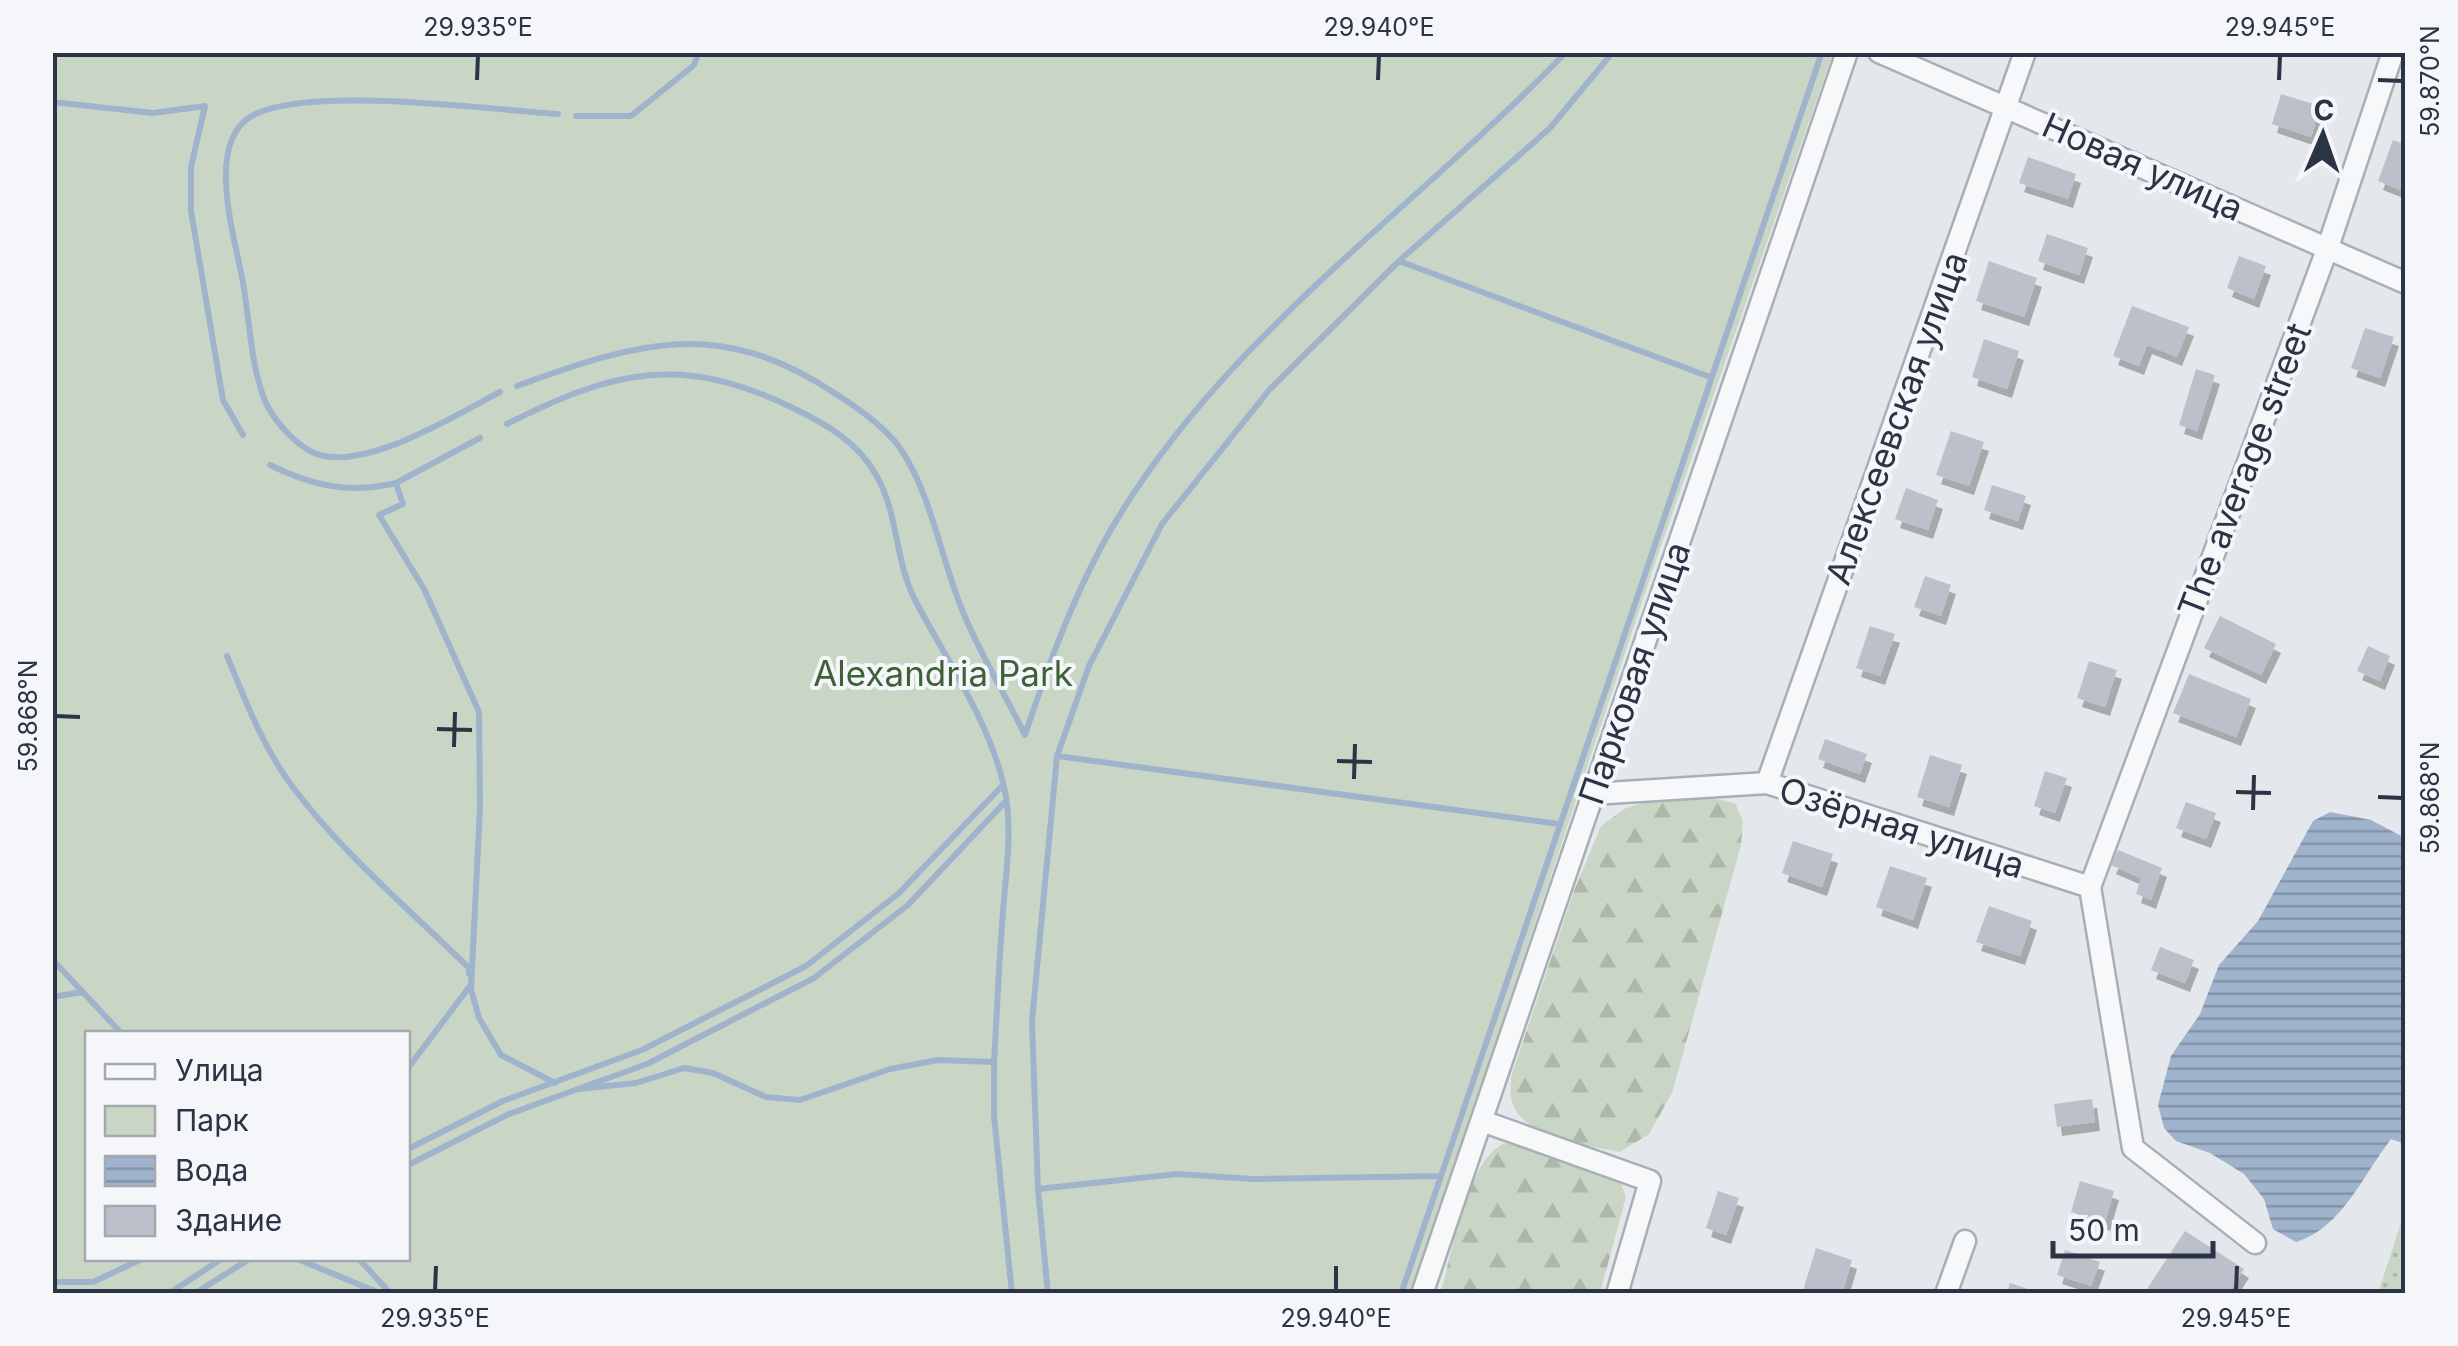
<svg xmlns="http://www.w3.org/2000/svg" width="2458" height="1346" viewBox="0 0 2458 1346" font-family="Inter,sans-serif">
	<defs>
		<pattern id="forest-firs" width="22" height="20" patternUnits="userSpaceOnUse" patternTransform="scale(2.5)"><rect width="22" height="20" fill="#c9d6c5"/><path d="M5 1l3.5 6h-7zM16 11l3.5 6h-7z" fill="#adb8ab"/></pattern>
		<pattern id="garden-dots" width="8" height="8" patternUnits="userSpaceOnUse" patternTransform="scale(2.5)"><rect width="8" height="8" fill="#c9d6c5"/><path d="M2 2h.1M6 6h.1" fill="none" stroke="#adb8ab" stroke-width="1.8" stroke-linecap="round"/></pattern>
		<pattern id="water-rules" width="6" height="5" patternUnits="userSpaceOnUse" patternTransform="scale(2.5)"><rect width="6" height="5" fill="#9fb4cc"/><path d="M0 2.5h6" fill="none" stroke="#8293a7"/></pattern>
		<filter id="shadow"><feDropShadow dx="5" dy="9" stdDeviation="0" flood-color="#0004"/></filter>
	</defs>
	<rect width="100%" height="100%" fill="#e4e7ec"/>
	<path fill="url(#forest-firs)" d="M 1703,796 L 1735,803 L 1743,821 L 1741,845 L 1672,1093 L 1649,1134 L 1620,1152 C 1589,1146 1522,1138 1512,1102 C 1510,1095 1511,1084 1511,1077 L 1574,891 L 1601,826 L 1626,808 L 1655,799 Z
		M 1505,1143 L 1533,1149 L 1621,1184 L 1626,1197 L 1600,1293 L 1440,1294 C 1453,1253 1466,1160 1505,1143 Z"/>
	<path fill="#c9d6c5" fill-rule="evenodd" d="M 52,53 L 1833,53 L 1654,566 L 1412,1293 L 53,1293 ZM 88,1034 L 408,1034 L 408,1258 L 88,1258 Z"/>
	<path fill="url(#garden-dots)" d="M 2405,1211 L 2405,1293 L 2378,1293 Z"/>
	<path fill="url(#water-rules)" d="M 2330,812 L 2371,820 L 2405,838 L 2405,1144 L 2391,1139 C 2363,1175 2342,1228 2296,1242 L 2273,1229 L 2264,1199 L 2244,1174 L 2210,1153 L 2176,1141 L 2164,1128 L 2158,1105 L 2171,1056 L 2200,1014 L 2219,965 L 2258,921 L 2313,821 Z"/>
	<g fill="none" stroke-linecap="round" stroke-linejoin="round">
		<path stroke="#9fb4cc" stroke-width="6" d="M 1613,52 L 1550,128 L 1399,261 L 1710,377
			M 52,102 L 153,113 L 205,106 L 191,167 L 191,211 L 223,400 L 243,435
			M 576,116 L 631,116 L 694,65 L 699,52
			M 1399,261 L 1270,389 L 1162,524 L 1089,666 L 1057,756 L 1559,824
			M 517,386 C 639,342 719,316 836,394 C 858,408 884,426 900,448 C 932,495 941,560 963,612 C 980,654 1005,694 1025,735 C 1046,672 1068,610 1099,551 C 1208,347 1410,215 1566,52
			M 500,392 C 455,415 358,477 310,451 C 292,441 273,419 265,401 C 251,365 250,326 244,289 C 238,246 203,147 250,117 C 302,84 492,110 558,114
			M 507,424 C 615,369 683,354 795,409 C 826,424 859,443 876,475 C 898,512 895,559 914,598 C 946,660 994,727 1006,797 C 1012,835 1006,873 1003,911 C 999,961 997,1012 994,1062 L 938,1060 L 890,1069 L 800,1100 L 766,1097 L 713,1073 L 684,1068 L 636,1083 L 578,1089
			M 480,438 L 396,483 L 403,504 L 379,515 L 424,589 L 479,712 L 480,808 L 471,989 L 479,1018 L 501,1055 L 555,1083
			M 270,465 C 312,486 350,494 396,483
			M 227,656 C 245,700 263,747 292,786 C 342,853 409,909 469,968 L 469,974
			M 52,959 L 122,1034
			M 52,997 L 83,992
			M 994,1062 L 994,1116 L 1012,1294
			M 408,1068 L 470,986
			M 408,1149 L 503,1101 L 642,1050 L 806,966 L 898,894 L 1003,785
			M 408,1165 L 509,1114 L 647,1064 L 814,978 L 908,905 L 1005,802
			M 1038,1189 L 1032,1021 L 1057,756
			M 295,1258 L 382,1294
			M 358,1258 L 391,1294
			M 52,1282 L 93,1282 L 144,1258
			M 168,1294 L 223,1258
			M 194,1294 L 251,1258
			M 1048,1294 L 1038,1189 L 1177,1174 L 1253,1179 L 1440,1176
			M 1401,1294 L 1822,52"/>
	</g>
	<path fill="#bbc0ca" filter="url(#shadow)" d="M 2281,94 L 2320,106 L 2311,137 L 2272,124 Z
		M 2393,140 L 2406,145 L 2406,192 L 2378,181 Z
		M 2028,157 L 2076,174 L 2068,199 L 2019,183 Z
		M 2047,234 L 2088,248 L 2079,275 L 2038,261 Z
		M 2239,256 L 2266,266 L 2254,299 L 2227,288 Z
		M 1989,261 L 2037,278 L 2024,317 L 1976,301 Z
		M 2132,306 L 2189,327 L 2177,357 L 2147,345 L 2139,366 L 2113,356 Z
		M 2365,328 L 2394,337 L 2380,378 L 2351,368 Z
		M 1984,339 L 2019,351 L 2007,389 L 1972,377 Z
		M 2196,369 L 2215,375 L 2197,431 L 2179,425 Z
		M 1951,431 L 1984,442 L 1969,486 L 1936,475 Z
		M 1992,485 L 2026,496 L 2018,521 L 1984,510 Z
		M 1906,488 L 1938,500 L 1928,530 L 1895,519 Z
		M 1925,576 L 1951,585 L 1941,616 L 1914,607 Z
		M 2220,616 L 2276,644 L 2261,675 L 2204,648 Z
		M 1870,626 L 1895,634 L 1880,676 L 1856,668 Z
		M 2368,646 L 2390,656 L 2380,681 L 2357,671 Z
		M 2089,661 L 2117,670 L 2105,707 L 2077,698 Z
		M 2189,674 L 2251,699 L 2236,737 L 2173,713 Z
		M 1825,739 L 1867,754 L 1860,774 L 1818,759 Z
		M 1930,755 L 1962,765 L 1949,807 L 1917,797 Z
		M 2045,771 L 2067,778 L 2055,813 L 2034,806 Z
		M 2186,802 L 2216,813 L 2206,839 L 2176,828 Z
		M 1793,841 L 1833,854 L 1822,887 L 1782,873 Z
		M 2118,850 L 2162,868 L 2151,900 L 2136,894 L 2141,878 L 2111,865 Z
		M 1890,866 L 1927,878 L 1913,920 L 1876,907 Z
		M 1989,906 L 2032,921 L 2020,956 L 1976,942 Z
		M 2160,947 L 2194,960 L 2185,983 L 2151,970 Z
		M 2092,1099 L 2095,1122 L 2057,1127 L 2054,1104 Z
		M 2080,1181 L 2114,1191 L 2105,1222 L 2071,1212 Z
		M 1718,1191 L 1739,1198 L 1726,1235 L 1706,1228 Z
		M 2185,1231 L 2244,1269 L 2228,1294 L 2155,1294 L 2147,1289 Z
		M 1816,1248 L 1852,1260 L 1842,1294 L 1802,1294 Z
		M 2065,1250 L 2100,1262 L 2091,1286 L 2057,1275 Z
		M 2010,1283 L 2040,1293 L 2040,1294 L 2007,1294 Z"/>
	<g fill="none" stroke-linecap="round" stroke-linejoin="round">
		<g stroke="#a9aeb7" stroke-width="25">
			<path id="street" d="M 1879,52 L 2406,283
				M 1767,783 L 2025,52
				M 1592,794 L 1767,783 L 2090,887
				M 1482,1121 L 1650,1181 L 1617,1294
				M 2255,1243 L 2133,1148 L 2090,887 L 2328,247 L 2393,52
				M 1422,1294 L 1847,52
				M 1946,1294 L 1965,1241"/>
		</g>
		<use href="#street" stroke="#f7f8fa" stroke-width="20"/>
	</g>
	<path fill="none" stroke="#2b3445" stroke-width="4" d="M 477,80 L 478,55M 1378,80 L 1379,55M 2279,80 L 2280,55M 2378,80 L 2403,81M 55,716 L 80,717M 437,729 L 472,730M 454,747 L 455,712M 1337,761 L 1372,762M 1354,779 L 1355,744M 2236,792 L 2271,793M 2378,797 L 2403,798M 2253,810 L 2254,775M 435,1291 L 436,1266M 1336,1291 L 1336,1266M 2236,1291 L 2237,1266"/>
	<g text-anchor="middle" dominant-baseline="central" stroke-width="8" stroke-linejoin="round" paint-order="stroke">
		<g font-size="35" fill="#2b3445" stroke="#f4f6f9">
			<text transform="translate(2143 166) rotate(24)">Новая улица</text>
			<text transform="translate(1896 418) rotate(-70)">Алексеевская улица</text>
			<text transform="translate(2244 470) rotate(-69)">The average street</text>
			<text transform="translate(1634 673) rotate(-71)">Парковая улица</text>
			<text transform="translate(1902 827) rotate(18)">Озёрная улица</text>
		</g>
		<g font-size="35" fill="#3f6138" stroke="#f4f6f9">
			<text x="943" y="673">Alexandria Park</text>
		</g>
	</g>
	<rect width="2458" height="1346" fill="none" stroke="#f4f6f9" stroke-width="110"/>
	<rect x="85" y="1031" width="325" height="230" fill="#f4f6f9" stroke="#a4a8b1" stroke-width="2.5"/>
	<rect x="105" y="1064" width="50" height="15" fill="#f7f8fa" stroke="#a4a8b1" stroke-width="2.5"/>
	<text x="175" y="1081" font-size="30" fill="#2b3445">Улица</text>
	<rect x="105" y="1106" width="50" height="30" fill="#c9d6c5" stroke="#a4a8b1" stroke-width="2.5"/>
	<text x="175" y="1131" font-size="30" fill="#2b3445">Парк</text>
	<rect x="105" y="1156" width="50" height="30" fill="url(#water-rules)" stroke="#a4a8b1" stroke-width="2.5"/>
	<text x="175" y="1181" font-size="30" fill="#2b3445">Вода</text>
	<rect x="105" y="1206" width="50" height="30" fill="#bbc0ca" stroke="#a4a8b1" stroke-width="2.5"/>
	<text x="175" y="1231" font-size="30" fill="#2b3445">Здание</text>
	<g transform="translate(2323 135) rotate(2)" stroke="#f4f6f9" stroke-width="8" paint-order="stroke">
	<path d="M0-8L18 38L0 25L-18 38Z" fill="#2b3445"/>
	<text y="-15" font-size="28" font-weight="bold" text-anchor="middle" fill="#2b3445">С</text>
	</g>
	<path d="M2053 1241v15h160v-15" fill="none" stroke="#2b3445" stroke-width="5"/>
	<text x="2068" y="1241" font-size="30" fill="#2b3445" stroke="#f4f6f9" stroke-width="8" paint-order="stroke">50 m</text>
	<rect x="55" y="55" width="2348" height="1236" fill="none" stroke="#2b3445" stroke-width="4"/>
	<g font-size="25" text-anchor="middle" fill="#2b3445">
		<text x="478" y="36">29.935°E</text>
		<text x="1379" y="36">29.940°E</text>
		<text x="2280" y="36">29.945°E</text>
		<text transform="translate(2430 81) rotate(-90)" y="9">59.870°N</text>
		<text transform="translate(28 716) rotate(-90)" y="9">59.868°N</text>
		<text transform="translate(2430 798) rotate(-90)" y="9">59.868°N</text>
		<text x="435" y="1327">29.935°E</text>
		<text x="1336" y="1327">29.940°E</text>
		<text x="2236" y="1327">29.945°E</text>
	</g>
</svg>
